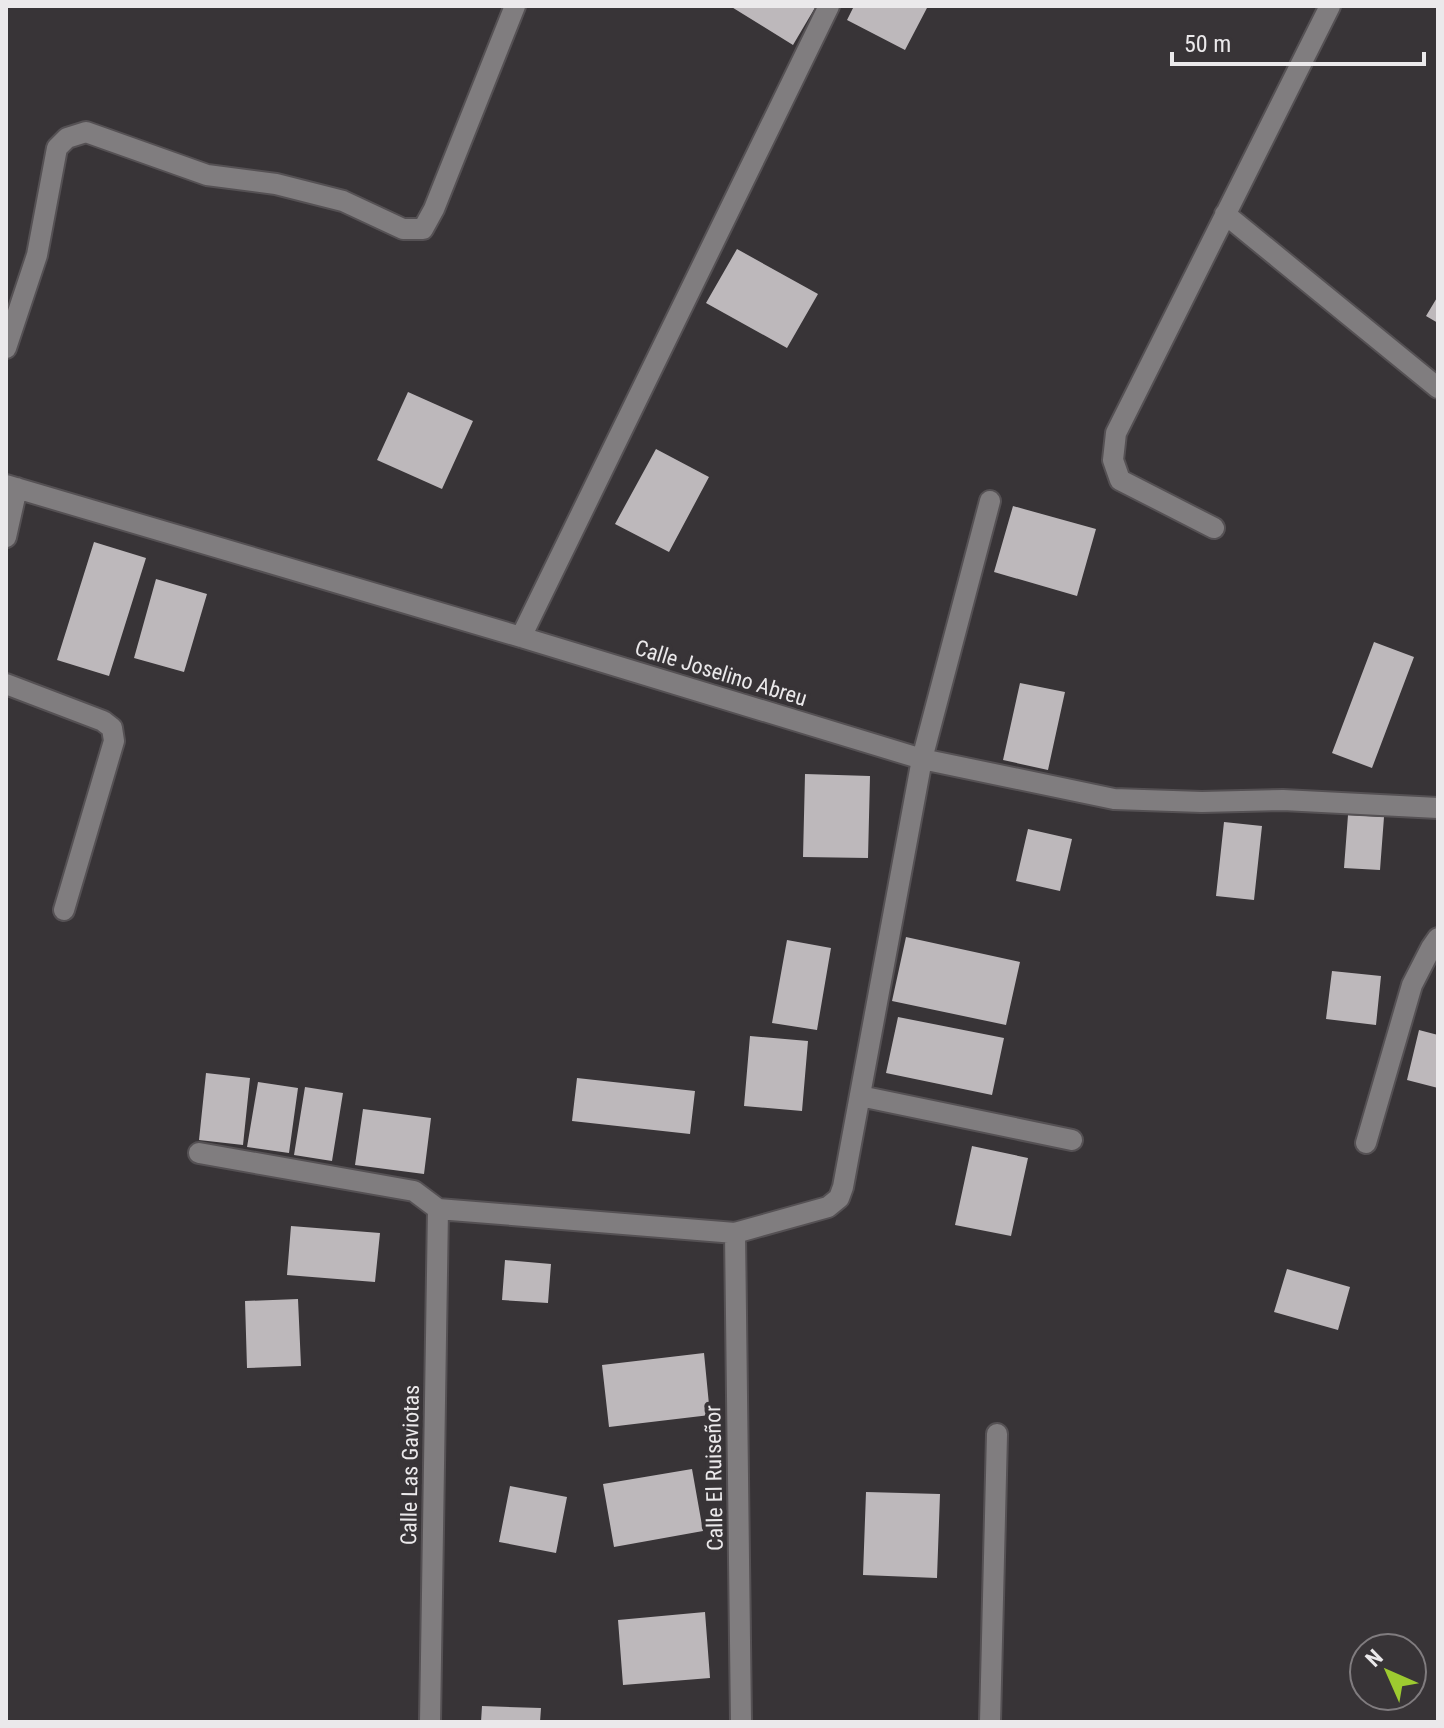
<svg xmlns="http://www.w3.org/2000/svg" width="1444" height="1728" viewBox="0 0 1444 1728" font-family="'Roboto Condensed',sans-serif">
	<rect width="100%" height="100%" fill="#383437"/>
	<path fill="#bdb8bb" d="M 730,6 L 816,6 L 793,45 Z
		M 854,6 L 928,6 L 905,50 L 847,20 Z
		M 737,249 L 818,294 L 787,348 L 706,303 Z
		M 1438,296 L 1438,323 L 1426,316 Z
		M 408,392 L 473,421 L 442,489 L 377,460 Z
		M 656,449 L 709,477 L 669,552 L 615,524 Z
		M 1013,506 L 1096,529 L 1077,596 L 994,572 Z
		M 94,542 L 146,558 L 109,676 L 57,660 Z
		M 156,579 L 207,594 L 184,672 L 134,658 Z
		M 1374,642 L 1414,657 L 1372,768 L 1332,753 Z
		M 1020,683 L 1065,692 L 1048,770 L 1003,760 Z
		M 805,774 L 870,776 L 868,858 L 803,857 Z
		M 1348,815 L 1384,817 L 1380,870 L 1344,868 Z
		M 1224,822 L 1262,826 L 1254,900 L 1216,896 Z
		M 1028,829 L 1072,839 L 1060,891 L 1016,881 Z
		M 906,937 L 1020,962 L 1006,1025 L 892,1001 Z
		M 787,940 L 831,948 L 817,1030 L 772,1023 Z
		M 1332,971 L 1381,976 L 1376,1025 L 1326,1019 Z
		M 898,1017 L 1004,1038 L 992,1095 L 886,1073 Z
		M 1419,1030 L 1438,1035 L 1438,1088 L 1407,1080 Z
		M 750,1036 L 808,1041 L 802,1111 L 744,1106 Z
		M 206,1073 L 250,1078 L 243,1145 L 199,1140 Z
		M 577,1078 L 695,1091 L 690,1134 L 572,1121 Z
		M 258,1082 L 298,1088 L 289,1153 L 247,1147 Z
		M 305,1087 L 343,1093 L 332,1161 L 294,1155 Z
		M 363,1109 L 431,1118 L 424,1174 L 355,1165 Z
		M 972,1146 L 1028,1158 L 1011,1236 L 955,1225 Z
		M 291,1226 L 380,1233 L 375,1282 L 287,1275 Z
		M 505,1260 L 551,1264 L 548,1303 L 502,1300 Z
		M 1287,1269 L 1350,1287 L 1338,1330 L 1274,1312 Z
		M 298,1299 L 301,1366 L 247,1368 L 245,1301 Z
		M 704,1353 L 710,1415 L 609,1427 L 602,1365 Z
		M 692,1469 L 703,1531 L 614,1547 L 603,1484 Z
		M 510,1486 L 567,1497 L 556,1553 L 499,1542 Z
		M 866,1492 L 940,1494 L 937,1578 L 863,1575 Z
		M 705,1612 L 710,1678 L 623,1685 L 618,1620 Z
		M 482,1706 L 541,1708 L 540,1722 L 481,1722 Z"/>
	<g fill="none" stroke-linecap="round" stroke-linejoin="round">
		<g stroke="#555154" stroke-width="24">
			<path id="minor" d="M 1225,214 L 1438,388
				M 6,348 L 37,255 L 57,148 L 67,138 L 86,132 L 207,175 L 276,184 L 343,201 L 403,229 L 423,229 L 434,209 L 515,6
				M 6,485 L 521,637 L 922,759 L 1114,799 L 1202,802 L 1283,800 L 1438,808
				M 1214,528 L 1120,480 L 1113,460 L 1116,433 L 1330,6
				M 6,537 L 17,488
				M 521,637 L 829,6
				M 6,684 L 103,721 L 112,728 L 114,741 L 64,910
				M 860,1096 L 1072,1140
				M 1366,1143 L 1412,985 L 1431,948 L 1438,938
				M 199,1153 L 414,1191 L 438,1209 L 735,1233 L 828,1207 L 839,1198 L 843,1187 L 922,759 L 990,501
				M 735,1233 L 741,1722
				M 430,1722 L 438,1209
				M 990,1722 L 997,1434"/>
		</g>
		<use href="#minor" stroke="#807d7f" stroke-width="20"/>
	</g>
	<g text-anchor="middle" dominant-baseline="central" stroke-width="8" stroke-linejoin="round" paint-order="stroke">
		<g font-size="22" fill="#ebe9eb" stroke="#383437">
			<text transform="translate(721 673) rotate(17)">Calle Joselino Abreu</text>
			<text transform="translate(410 1465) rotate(-89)">Calle Las Gaviotas</text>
			<text transform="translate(714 1478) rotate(-91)">Calle El Ruiseñor</text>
		</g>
	</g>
	<rect width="1444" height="1728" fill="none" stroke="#ebe9eb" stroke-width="16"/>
	<g transform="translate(1388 1672) rotate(315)"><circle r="38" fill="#383437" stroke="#807c7f" stroke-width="2"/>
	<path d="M0-6L14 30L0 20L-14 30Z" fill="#9dca30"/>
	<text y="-12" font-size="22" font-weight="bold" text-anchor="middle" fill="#ebe9eb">N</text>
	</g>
	<path d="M1172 52v12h252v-12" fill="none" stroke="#ebe9eb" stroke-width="4"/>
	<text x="1184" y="52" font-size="24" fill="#ebe9eb" stroke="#383437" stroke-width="6" paint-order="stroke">50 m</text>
</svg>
